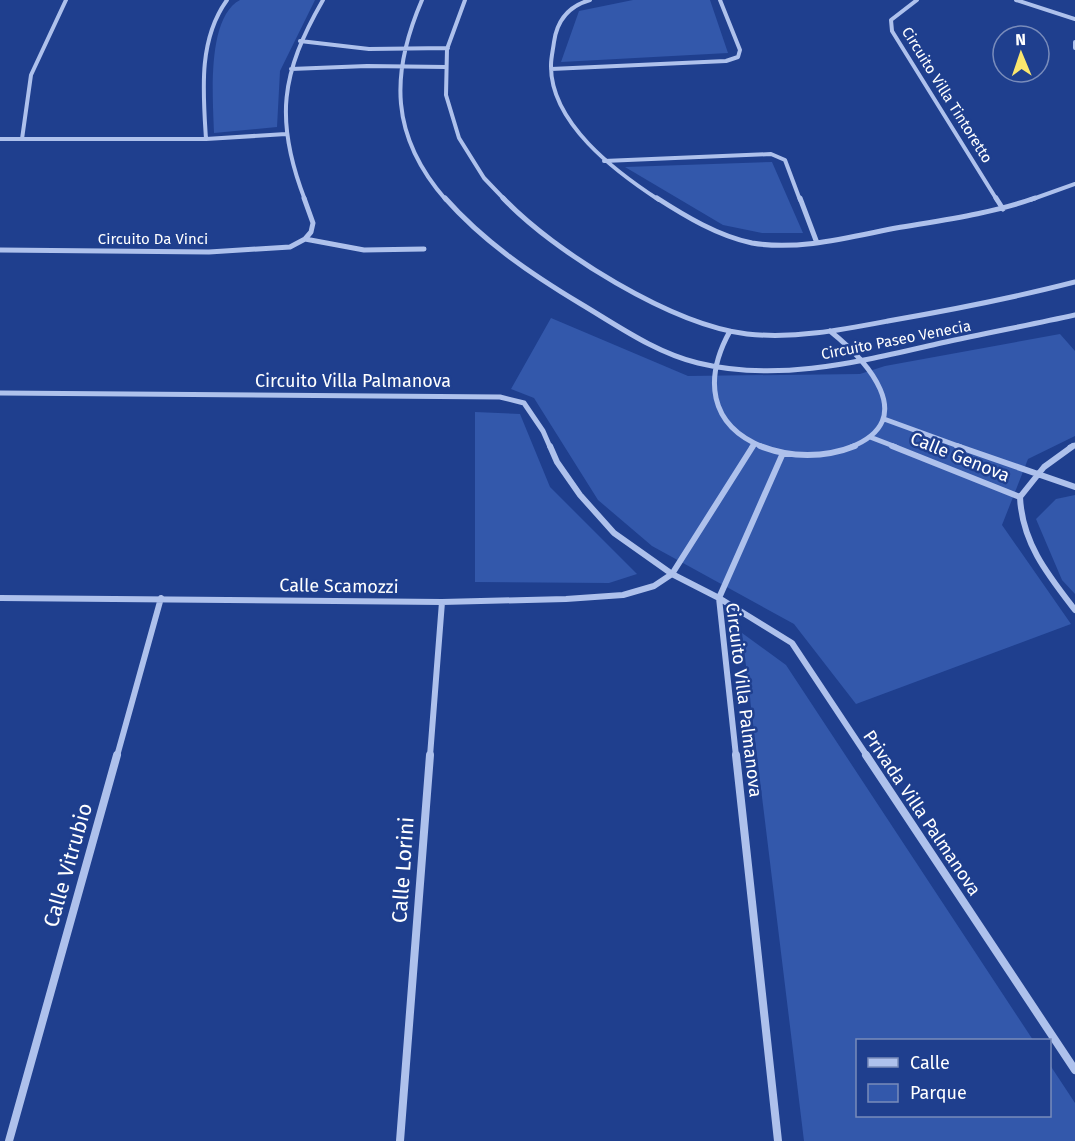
<svg xmlns="http://www.w3.org/2000/svg" width="1075" height="1141" viewBox="0 0 1075 1141" font-family="'Fira Sans',sans-serif">
	<rect width="100%" height="100%" fill="#1f3f8e"/>
	<path fill="#3358ab" d="M 240,0 L 315,0 L 280,71 L 277,127 L 214,133 C 213,99 206,18 240,0 Z
		M 633,0 L 710,0 L 728,53 L 561,62 L 579,11 Z
		M 772,162 L 803,233 L 762,233 L 723,225 L 625,167 Z
		M 551,318 L 688,376 L 860,374 L 885,366 L 1060,334 L 1075,351 L 1075,436 L 1028,459 L 1002,525 L 1071,624 L 856,704 L 794,624 L 652,546 L 598,500 L 534,398 L 511,389 Z
		M 475,412 L 520,414 L 550,487 L 637,574 L 609,583 L 475,582 Z
		M 1075,495 L 1075,594 L 1062,580 L 1036,519 L 1056,499 Z
		M 742,633 L 786,665 L 1033,1040 L 858,1040 L 858,1116 L 1050,1116 L 1050,1065 L 1075,1103 L 1075,1141 L 804,1141 Z"/>
	<g fill="none" stroke-linecap="round" stroke-linejoin="round">
		<path stroke="#aec1ec" stroke-width="4" d="M 422,0 C 390,74 390,136 446,200
			M 465,0 L 447,49 L 446,95 L 459,138 L 484,178 L 505,200
			M 590,0 C 569,6 557,20 554,42 C 553,50 551,58 551,65 C 550,123 616,172 659,200
			M 917,0 L 891,20 L 892,31 L 997,200
			M 1016,0 L 1075,19
			M 300,41 L 369,49 L 448,48
			M 1075,42 L 1075,48
			M 291,69 L 367,66 L 446,67
			M 551,69 L 726,61 L 738,57 L 740,50 L 720,0
			M 0,139 L 206,139 L 286,134
			M 22,139 L 31,75 L 66,0
			M 206,139 C 203,92 198,40 227,0
			M 604,161 L 771,154 L 785,160 L 800,200
			M 305,200 C 274,120 281,73 323,0
			M 1030,200 L 1075,184"/>
		<path stroke="#aec1ec" stroke-width="5" d="M 445,198 C 484,242 531,274 581,304 C 618,326 656,353 698,363 C 780,383 862,361 941,343 C 986,333 1030,325 1075,315
			M 503,198 C 554,252 672,325 747,334 C 795,339 841,330 888,321 C 951,310 1013,298 1075,282
			M 657,198 C 685,216 718,236 752,243 C 799,251 850,237 896,228 C 943,220 990,214 1035,198
			M 800,198 L 817,243
			M 996,198 L 1003,209
			M 305,239 L 364,250 L 424,249
			M 0,250 L 209,252 L 290,247 L 305,239 L 311,232 L 313,223 L 304,198
			M 730,331 C 704,378 708,425 763,447
			M 830,331 C 866,360 921,419 851,447
			M 0,393 L 500,397 L 524,403 L 543,431 L 550,447
			M 884,419 L 961,447
			M 870,437 L 896,447
			M 752,447 L 754,444
			M 1070,447 L 1075,445"/>
		<path stroke="#aec1ec" stroke-width="6" d="M 550,446 L 557,462 L 580,495 L 614,533 L 672,574 L 719,598 L 792,643 L 867,756
			M 760,446 C 790,458 825,458 855,446
			M 892,446 L 1020,497 C 1022,543 1048,575 1075,610
			M 957,446 L 1075,487
			M 1020,497 L 1044,467 L 1073,446
			M 0,598 L 442,602 L 566,599 L 623,595 L 654,586 L 672,574 L 753,446
			M 117,756 L 161,598
			M 430,756 L 442,602
			M 736,756 L 719,598 L 783,453"/>
		<path stroke="#aec1ec" stroke-width="8" d="M 736,755 L 778,1141
			M 866,755 L 1075,1070
			M 9,1141 L 117,755
			M 400,1141 L 430,755"/>
	</g>
	<g text-anchor="middle" dominant-baseline="central" stroke-width="5" stroke-linejoin="round" paint-order="stroke">
		<g font-size="15" fill="#fff" stroke="#1f3f8e">
			<text transform="translate(947 95) rotate(58)">Circuito Villa Tintoretto</text>
			<text x="153" y="239">Circuito Da Vinci</text>
			<text transform="translate(896 340) rotate(-11)">Circuito Paseo Venecia</text>
		</g>
		<g font-size="18" fill="#fff" stroke="#1f3f8e">
			<text x="353" y="381">Circuito Villa Palmanova</text>
			<text transform="translate(960 457) rotate(22)">Calle Genova</text>
			<text transform="translate(339 586) rotate(1)">Calle Scamozzi</text>
			<text transform="translate(744 700) rotate(83)">Circuito Villa Palmanova</text>
			<text transform="translate(922 813) rotate(56)">Privada Villa Palmanova</text>
		</g>
		<g font-size="21" fill="#fff" stroke="#1f3f8e">
			<text transform="translate(68 865) rotate(-74)">Calle Vitrubio</text>
			<text transform="translate(403 870) rotate(-86)">Calle Lorini</text>
		</g>
	</g>
	<rect x="856" y="1039" width="195" height="78" fill="#1f3f8e" stroke="#798cbb" stroke-width="1.5"/>
	<rect x="868" y="1058" width="30" height="9" fill="#aec1ec" stroke="#798cbb" stroke-width="1.5"/>
	<text x="910" y="1069" font-size="18" fill="#ffffff">Calle</text>
	<rect x="868" y="1084" width="30" height="18" fill="#3358ab" stroke="#798cbb" stroke-width="1.5"/>
	<text x="910" y="1099" font-size="18" fill="#ffffff">Parque</text>
	<g transform="translate(1021 54) rotate(358)"><circle r="28" fill="#1f3f8e" stroke="#798cbb" stroke-width="1.5"/>
	<path d="M0-4.5L10 22L0 15L-10 22Z" fill="#fae66e"/>
	<text y="-9" font-size="16" font-weight="bold" text-anchor="middle" fill="#ffffff">N</text>
	</g>
</svg>
